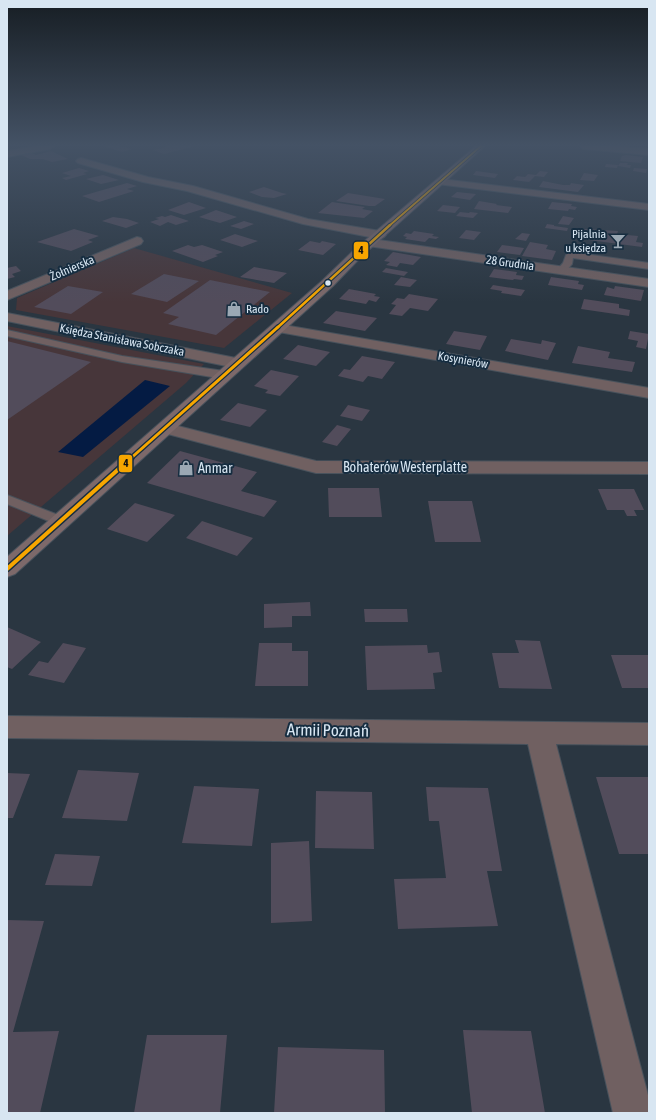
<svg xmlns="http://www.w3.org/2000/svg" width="656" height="1120" viewBox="0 0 656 1120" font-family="'Asap Condensed',sans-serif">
	<rect width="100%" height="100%" fill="#2a3641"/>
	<path fill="#47363a" d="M 134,248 L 292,293 L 224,348 L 16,310 L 17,298 Z
		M 7,326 L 204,364 L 186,383 L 7,536 Z"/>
	<path fill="#041b43" d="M 145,380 L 170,386 L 83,457 L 58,452 Z"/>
	<path fill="#524c5b" d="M 103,146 L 119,146 L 132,149 L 122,152 Z
		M 164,146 L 195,146 L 164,154 L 153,150 L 167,147 Z
		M 28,151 L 36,155 L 51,151 L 68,159 L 52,162 L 43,159 L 30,159 L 17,153 Z
		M 626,155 L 643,157 L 641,163 L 620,161 L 622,156 Z
		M 620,163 L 628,163 L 627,165 L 631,165 L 630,168 L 618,166 Z
		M 606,164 L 618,165 L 617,168 L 605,167 Z
		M 79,168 L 89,171 L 83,173 L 87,174 L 66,180 L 62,178 L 71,176 L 62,173 Z
		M 634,168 L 647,169 L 646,173 L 633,171 Z
		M 476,171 L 498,174 L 495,178 L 473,175 Z
		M 540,171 L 548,172 L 544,177 L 535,176 L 529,182 L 513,180 L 517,176 L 525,177 L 528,174 L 536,175 Z
		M 584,173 L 598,175 L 594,181 L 580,180 Z
		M 103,175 L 119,180 L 101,184 L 86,179 Z
		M 543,181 L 563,185 L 570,185 L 571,183 L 584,185 L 578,192 L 539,187 Z
		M 127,183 L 137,186 L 127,189 L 134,191 L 99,202 L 82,196 Z
		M 264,187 L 282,193 L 287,194 L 274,198 L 262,197 L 249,192 Z
		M 457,192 L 476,194 L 470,200 L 451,197 Z
		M 348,193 L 385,199 L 375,206 L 369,206 L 336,201 Z
		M 479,201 L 497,204 L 496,205 L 512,207 L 508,213 L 474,209 Z
		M 189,202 L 206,208 L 184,215 L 168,210 Z
		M 332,202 L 365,207 L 362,209 L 373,211 L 364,218 L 318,213 Z
		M 552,202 L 572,204 L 571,206 L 577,207 L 575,210 L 569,209 L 568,211 L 548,209 Z
		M 443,205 L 460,207 L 455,213 L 437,211 Z
		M 216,210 L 237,217 L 220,223 L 199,217 Z
		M 460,212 L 469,213 L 470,212 L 478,213 L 473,218 L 456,216 Z
		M 171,215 L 189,221 L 176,225 L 168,222 L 160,226 L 150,222 L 159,219 L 155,218 L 162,216 L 165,217 Z
		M 563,216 L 574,218 L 569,225 L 558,224 Z
		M 113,217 L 127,219 L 139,223 L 126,228 L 102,221 Z
		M 244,221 L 254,224 L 241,229 L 230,226 Z
		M 547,224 L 554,225 L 554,226 L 568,228 L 567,231 L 545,228 Z
		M 74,229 L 99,236 L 88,240 L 93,242 L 71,251 L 37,242 Z
		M 585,229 L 618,231 L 617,234 L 638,236 L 636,242 L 643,243 L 642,247 L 581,239 Z
		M 466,230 L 481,232 L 474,240 L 459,238 Z
		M 414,231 L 434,234 L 432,236 L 439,237 L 436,239 L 429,238 L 425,242 L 405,239 L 407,237 L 403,236 L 406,233 L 411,234 Z
		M 522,233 L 530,234 L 526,241 L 515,239 Z
		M 235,234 L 258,241 L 242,247 L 220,240 Z
		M 310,241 L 320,243 L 322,241 L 336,244 L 323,255 L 298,250 Z
		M 530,242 L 548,245 L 546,249 L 556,251 L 552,260 L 522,256 Z
		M 188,245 L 194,247 L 202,245 L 223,252 L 215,255 L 218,256 L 203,262 L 172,251 Z
		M 502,245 L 524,248 L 520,255 L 497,252 Z
		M 393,252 L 421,257 L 413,265 L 400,263 L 397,267 L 386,265 L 390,262 L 384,261 Z
		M 16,266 L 21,271 L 12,274 L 15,277 L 7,279 L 7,268 Z
		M 254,267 L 287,273 L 274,283 L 240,277 Z
		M 386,268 L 408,272 L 404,276 L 382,272 Z
		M 494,269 L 517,272 L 516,275 L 524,276 L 522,280 L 514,279 L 513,280 L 489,277 Z
		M 164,274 L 199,281 L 167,302 L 131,294 Z
		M 401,277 L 417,280 L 410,287 L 394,285 Z
		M 551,277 L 579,281 L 578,284 L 584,285 L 582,290 L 548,285 Z
		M 210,280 L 270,292 L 216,335 L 168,324 L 179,317 L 163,313 Z
		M 493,285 L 525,290 L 521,296 L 501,293 L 502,291 L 490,289 Z
		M 68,286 L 103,292 L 71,314 L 34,307 Z
		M 615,286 L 644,290 L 641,301 L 604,295 L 607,287 L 614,289 Z
		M 349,289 L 376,294 L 374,296 L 380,297 L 376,302 L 369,300 L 366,304 L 339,299 Z
		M 409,294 L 438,299 L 428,311 L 410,308 L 402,316 L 389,314 L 396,305 L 391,304 L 397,298 L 404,299 Z
		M 584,299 L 619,304 L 619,308 L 630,310 L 629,316 L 581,309 Z
		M 336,311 L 377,318 L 365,331 L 323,323 Z
		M 454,331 L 487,336 L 480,350 L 446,344 Z
		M 630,331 L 649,334 L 646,349 L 636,347 L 638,341 L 628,339 Z
		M 511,339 L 541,344 L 542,340 L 556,343 L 548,360 L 505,351 Z
		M 7,341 L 91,362 L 7,420 Z
		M 298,345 L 330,352 L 316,366 L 283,359 Z
		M 578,346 L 610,352 L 608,358 L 635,362 L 632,372 L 572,363 Z
		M 362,356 L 395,362 L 382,379 L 368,376 L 363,382 L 338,376 L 344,369 L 350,370 Z
		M 271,370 L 299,376 L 280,396 L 265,393 L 268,390 L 254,386 Z
		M 238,403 L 267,410 L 250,427 L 220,420 Z
		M 348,405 L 370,410 L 362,421 L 340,416 Z
		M 337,425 L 351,429 L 337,446 L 322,442 Z
		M 180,451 L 257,472 L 241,491 L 277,501 L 264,517 L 147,483 Z
		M 328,488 L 379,488 L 382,517 L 329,517 Z
		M 598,489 L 634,489 L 644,510 L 634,510 L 637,516 L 627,516 L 624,510 L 607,510 Z
		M 428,501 L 472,501 L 481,542 L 435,542 Z
		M 135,503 L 175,515 L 147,542 L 107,529 Z
		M 202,521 L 253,538 L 237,556 L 186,538 Z
		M 310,602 L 311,616 L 292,616 L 292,627 L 264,628 L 264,604 Z
		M 364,609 L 407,609 L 408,622 L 365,622 Z
		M 7,627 L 41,642 L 12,669 L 7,667 Z
		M 515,640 L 540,641 L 552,689 L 499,688 L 492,653 L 519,653 Z
		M 63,643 L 86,648 L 64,683 L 28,675 L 39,661 L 48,663 Z
		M 259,643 L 292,643 L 292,651 L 308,651 L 308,686 L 255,686 Z
		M 427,645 L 428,653 L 439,652 L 442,672 L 433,673 L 435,689 L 367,690 L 365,646 Z
		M 611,655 L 649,655 L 649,688 L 622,688 Z
		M 78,770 L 139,773 L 127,821 L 62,818 Z
		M 7,773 L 30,774 L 13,818 L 7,818 Z
		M 596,777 L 649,777 L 649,854 L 619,854 Z
		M 194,786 L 259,789 L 252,846 L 182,843 Z
		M 426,787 L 488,788 L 502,871 L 487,871 L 498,926 L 398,929 L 394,879 L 446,878 L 439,821 L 429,821 Z
		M 316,791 L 372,792 L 374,849 L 315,848 Z
		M 309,841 L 312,921 L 271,923 L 271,843 Z
		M 55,854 L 100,856 L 92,886 L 45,885 Z
		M 7,920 L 44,921 L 13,1032 L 59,1031 L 40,1113 L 7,1113 Z
		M 463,1030 L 531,1031 L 545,1113 L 472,1113 Z
		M 147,1035 L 227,1035 L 220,1113 L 134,1113 Z
		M 278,1047 L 384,1050 L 385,1113 L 274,1113 Z"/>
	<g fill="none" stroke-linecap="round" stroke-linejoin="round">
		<g stroke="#48525c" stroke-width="2">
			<path id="lane" d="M 570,252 L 649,263 L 649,269 L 573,258 L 572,264 L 565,272 L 559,272 L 557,270 L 563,263 L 566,255 Z
				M 7,330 L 122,356 L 224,371 L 228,373 L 230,375 L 228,377 L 224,379 L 122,362 L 7,336 Z
				M 7,495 L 66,518 L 69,521 L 66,524 L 61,526 L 56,524 L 7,504 Z"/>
		</g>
		<g stroke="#48525c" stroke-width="2">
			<path id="street" d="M 38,146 L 54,146 L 50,149 L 7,157 L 7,151 Z
				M 581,146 L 610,146 L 649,149 L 649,155 L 585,149 L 582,148 Z
				M 81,158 L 148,177 L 193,186 L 308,219 L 380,231 L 384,233 L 386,235 L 384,237 L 380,239 L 303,224 L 187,191 L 143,182 L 78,163 L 76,161 L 78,159 Z
				M 441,179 L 649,204 L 649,210 L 437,184 L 436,182 Z
				M 137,237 L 141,238 L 143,241 L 141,244 L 7,300 L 7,291 Z
				M 372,239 L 649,279 L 649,287 L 368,246 L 366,243 L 368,240 Z
				M 7,313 L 236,358 L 242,360 L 244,363 L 242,366 L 236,368 L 7,321 Z
				M 278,324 L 649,388 L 649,398 L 273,331 L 271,328 L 273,325 Z
				M 166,423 L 316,461 L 649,462 L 649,474 L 316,473 L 160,432 L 157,428 L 160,424 Z
				M 7,716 L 649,723 L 649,745 L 556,744 L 649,1099 L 649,1113 L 613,1113 L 528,744 L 7,738 Z"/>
		</g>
		<g stroke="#48525c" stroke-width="2">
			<path id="secondary" d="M 476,146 L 485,146 L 362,256 L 333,286 L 15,574 L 7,577 L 7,557 L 323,280 L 354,250 Z"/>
		</g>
		<use href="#lane" fill="#706061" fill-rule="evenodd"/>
		<use href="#street" fill="#706061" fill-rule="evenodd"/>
		<use href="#secondary" fill="#7d696a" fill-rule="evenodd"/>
		<g stroke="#162d40" stroke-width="3.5">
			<path id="bus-1-far3" d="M 389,226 L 481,146"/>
		</g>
		<g stroke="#162d40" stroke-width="4.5">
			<path id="bus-1-far2" d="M 277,328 L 390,225"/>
		</g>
		<g stroke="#162d40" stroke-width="5.5">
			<path id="bus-1-far1" d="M 130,459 L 278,327"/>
		</g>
		<g stroke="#162d40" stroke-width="7">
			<path id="bus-1" d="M 7,569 L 131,458"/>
		</g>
		<use href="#bus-1-far3" stroke="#f7a600" stroke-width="2"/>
		<use href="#bus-1-far2" stroke="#f7a600" stroke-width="2.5"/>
		<use href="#bus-1-far1" stroke="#f7a600" stroke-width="3"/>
		<use href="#bus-1" stroke="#f7a600" stroke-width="4"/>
	</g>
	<linearGradient id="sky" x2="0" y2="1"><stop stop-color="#171e24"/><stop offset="0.48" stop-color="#445265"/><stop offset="1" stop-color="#445265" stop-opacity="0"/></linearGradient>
	<rect width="656" height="302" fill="url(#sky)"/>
	<defs>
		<g id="bar-bare" transform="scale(1.2)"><path d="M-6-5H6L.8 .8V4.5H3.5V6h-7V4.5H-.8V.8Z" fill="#9ba8b4" stroke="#162d40" stroke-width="2.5" paint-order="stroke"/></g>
		<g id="shop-bare" transform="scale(1.2)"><path d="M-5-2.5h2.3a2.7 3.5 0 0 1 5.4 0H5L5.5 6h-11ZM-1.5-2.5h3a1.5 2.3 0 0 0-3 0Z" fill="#9ba8b4" stroke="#162d40" stroke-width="2.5" paint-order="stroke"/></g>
	</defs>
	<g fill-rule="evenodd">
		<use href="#bar-bare" x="618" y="241"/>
		<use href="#shop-bare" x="234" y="309"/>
		<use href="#shop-bare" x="186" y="468"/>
	</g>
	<circle fill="#d8e6f2" stroke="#162d40" stroke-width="1.5" cx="328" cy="283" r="3.5"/>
	<g text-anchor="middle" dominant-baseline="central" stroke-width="4" stroke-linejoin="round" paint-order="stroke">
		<g font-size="12" fill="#d8e6f2" stroke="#162d40" text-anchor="end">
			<text x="606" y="234">Pijalnia<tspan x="606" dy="14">u księdza</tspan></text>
			<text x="246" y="309" text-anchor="start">Rado</text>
		</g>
		<g font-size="12" fill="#d8e6f2" stroke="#162d40">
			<text transform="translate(510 263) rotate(8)">28 Grudnia</text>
			<text transform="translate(72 268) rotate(-23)">Żołnierska</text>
			<text transform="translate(122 340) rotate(11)">Księdza Stanisława Sobczaka</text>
			<text transform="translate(463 360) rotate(10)">Kosynierów</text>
		</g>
		<g font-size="14" fill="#d8e6f2" stroke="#162d40">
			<text x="405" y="467">Bohaterów Westerplatte</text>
		</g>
		<g font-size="14" fill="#d8e6f2" stroke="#162d40" text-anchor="start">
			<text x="198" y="468">Anmar</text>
		</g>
		<g font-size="17" fill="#d8e6f2" stroke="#162d40">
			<text transform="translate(328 730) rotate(1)">Armii Poznań</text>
		</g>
	</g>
	<g stroke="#162d40" stroke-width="1.5">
		<rect x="353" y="241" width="16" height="19" rx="4" fill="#f7a600"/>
		<rect x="118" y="454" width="15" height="19" rx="4" fill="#f7a600"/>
	</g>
	<g font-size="11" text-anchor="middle" font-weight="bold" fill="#111">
		<text x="361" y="254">4</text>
		<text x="126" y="467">4</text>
	</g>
	<rect width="656" height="1120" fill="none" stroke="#d8e6f2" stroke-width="16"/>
</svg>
